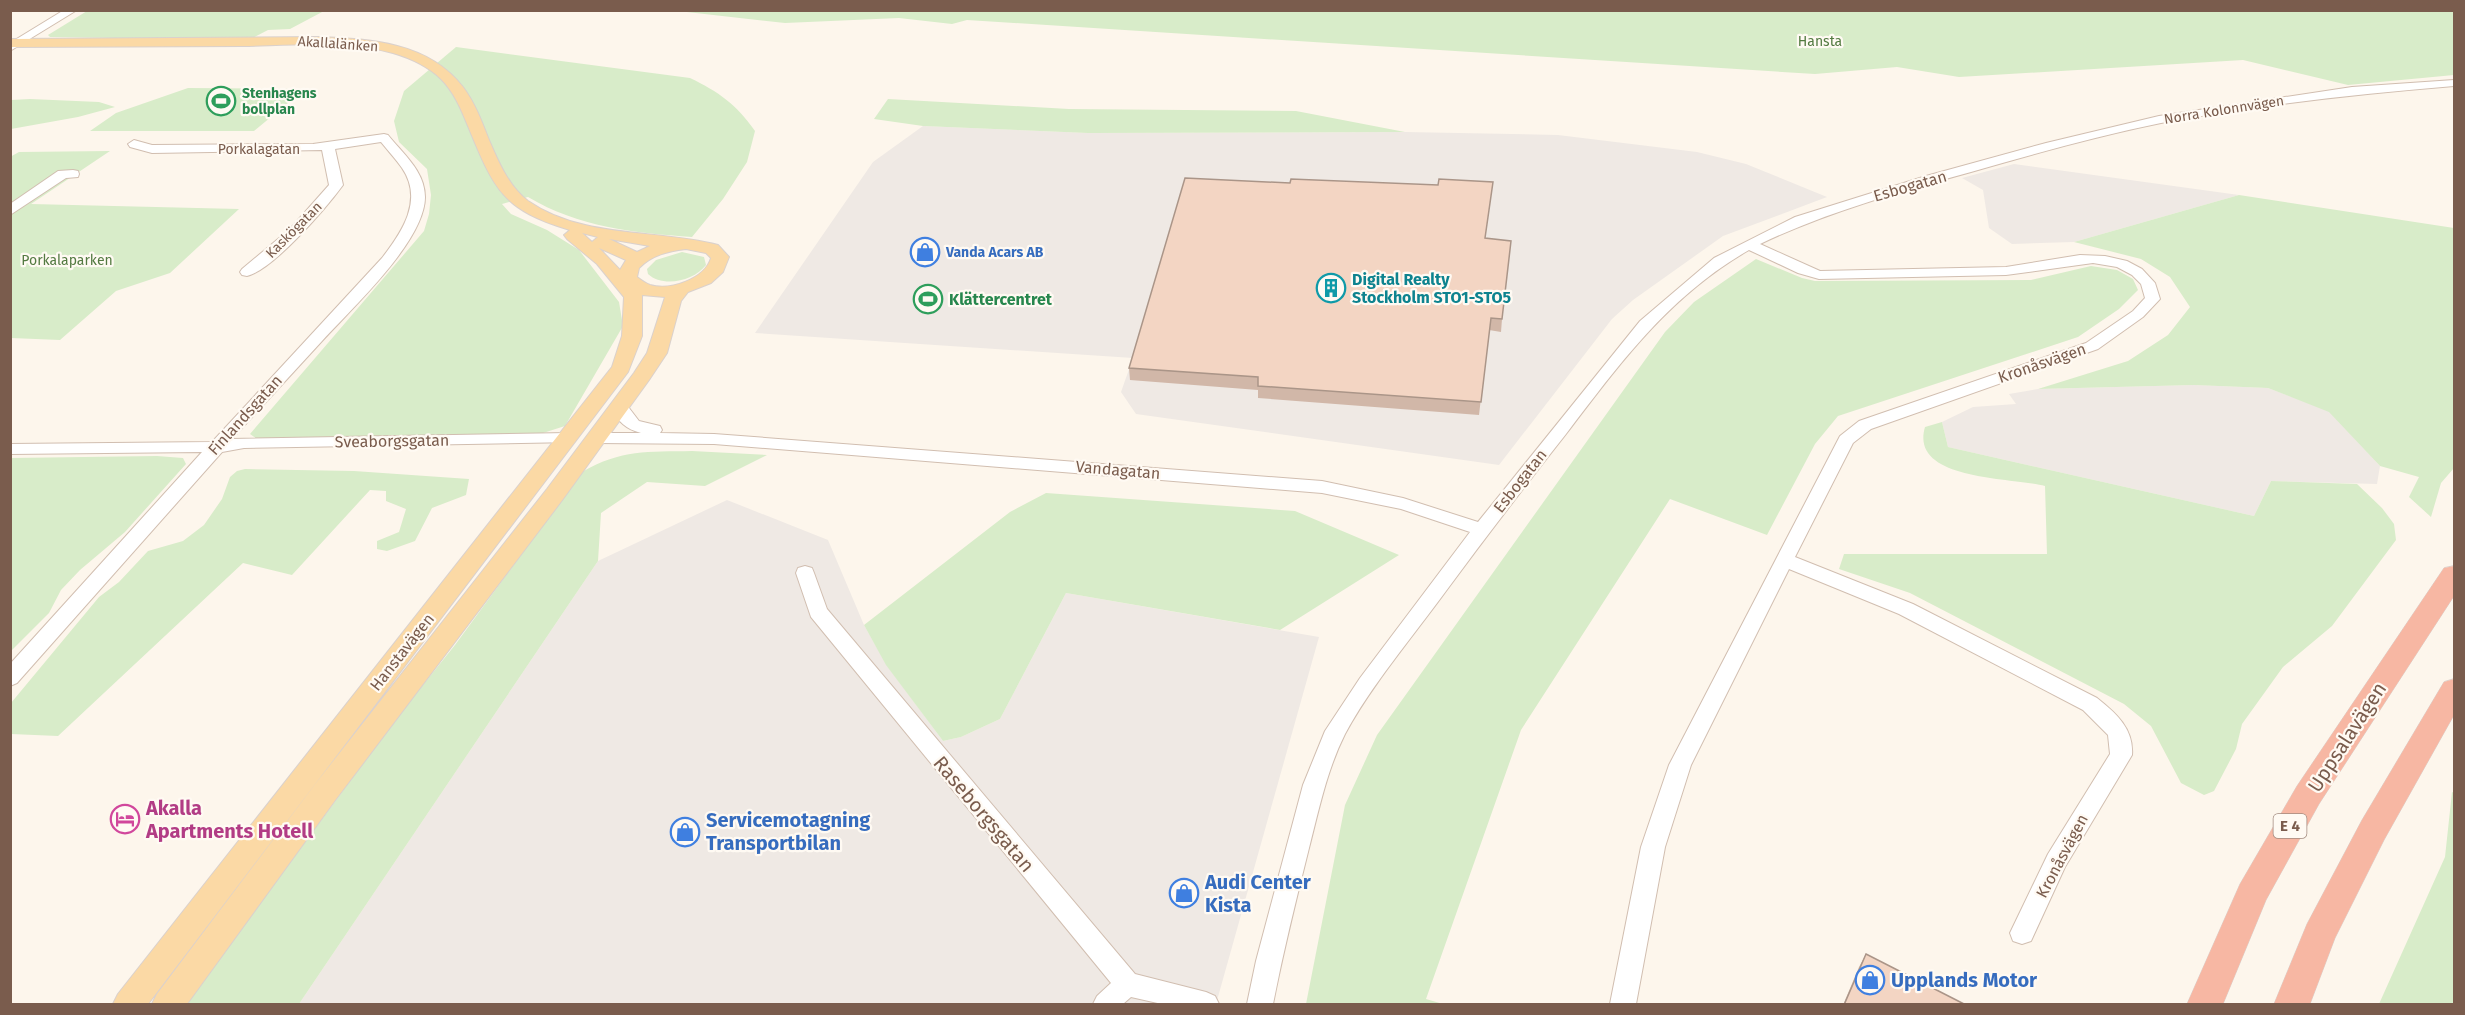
<svg xmlns="http://www.w3.org/2000/svg" width="2465" height="1015" viewBox="0 0 2465 1015" font-family="'Fira Sans',sans-serif">
	<rect width="100%" height="100%" fill="#fdf6ec"/>
	<path fill="#efe9e4" d="M 923,126 L 1088,133 L 1405,132 L 1558,135 L 1697,152 L 1746,164 L 1827,197 L 1723,236 L 1633,300 L 1612,319 L 1499,465 L 1136,414 L 1121,392 L 1133,358 L 755,333 L 873,162 Z
		M 2014,164 L 2239,195 L 2074,242 L 2012,244 L 1989,228 L 1983,190 L 1962,178 Z
		M 2194,385 L 2268,388 L 2329,411 L 2380,466 L 2377,484 L 2271,481 L 2254,516 L 1948,447 L 1942,422 L 1973,407 L 2016,404 L 2009,394 L 2038,389 Z
		M 727,500 L 828,540 L 864,625 L 886,664 L 943,741 L 961,737 L 1000,719 L 1066,593 L 1319,637 L 1216,1004 L 299,1004 L 598,561 Z"/>
	<path fill="#d8ecc9" d="M 2454,10 L 2454,75 L 2348,85 L 2243,60 L 1959,77 L 1897,67 L 1815,74 L 967,20 L 952,24 L 899,18 L 785,23 L 678,11 Z
		M 87,11 L 324,11 L 290,29 L 268,30 L 249,40 L 50,37 L 48,35 Z
		M 456,47 L 690,78 C 719,92 736,104 755,131 L 747,162 L 723,199 L 692,237 C 634,233 578,227 528,197 L 502,204 L 511,214 L 547,230 L 579,250 L 619,302 L 623,326 L 565,426 L 543,433 L 481,437 L 257,439 L 250,434 L 424,231 L 429,214 L 431,195 L 427,169 L 399,142 L 394,121 L 404,91 Z
		M 188,88 L 305,89 L 254,131 L 90,131 L 116,113 Z
		M 30,99 L 99,102 L 115,107 L 78,117 L 11,129 L 11,100 Z
		M 888,99 L 1069,109 L 1296,111 L 1405,132 L 1088,133 L 923,126 L 874,119 Z
		M 110,151 L 31,204 L 239,209 L 170,273 L 116,291 L 60,340 L 11,338 L 10,157 L 19,152 Z
		M 2239,195 L 2454,228 L 2454,468 L 2441,483 L 2431,517 L 2409,497 L 2419,477 L 2380,466 L 2329,412 L 2268,388 L 2194,385 L 2038,389 L 2128,361 L 2168,335 L 2190,307 L 2170,277 L 2141,259 L 2074,242 Z
		M 682,252 L 704,257 L 706,265 C 694,281 663,288 648,274 L 647,269 L 656,260 Z
		M 1756,259 L 1802,278 L 1815,281 L 2031,280 L 2091,266 L 2117,270 L 2133,279 L 2138,290 L 2119,309 L 2078,337 L 1838,416 L 1815,444 L 1767,535 L 1670,499 L 1521,730 L 1426,999 L 1443,1004 L 1306,1004 L 1345,805 L 1377,735 L 1665,332 L 1694,302 Z
		M 1942,422 L 1948,447 L 2254,516 L 2271,481 L 2357,484 L 2382,508 L 2394,524 L 2396,540 L 2332,626 L 2283,667 L 2242,724 L 2236,749 L 2214,791 L 2204,795 L 2181,783 L 2151,726 L 2124,704 L 1910,593 L 1839,569 L 1844,554 L 2047,554 L 2045,486 C 2012,477 1909,481 1925,427 Z
		M 692,451 L 767,455 L 705,486 L 647,482 L 601,513 L 598,561 L 299,1004 L 186,1004 L 398,716 L 455,645 L 582,472 C 622,449 647,452 692,451 Z
		M 157,456 L 183,458 L 186,464 L 125,532 L 80,570 L 61,590 L 49,613 L 11,651 L 11,458 Z
		M 245,469 L 354,471 L 469,479 L 466,495 L 432,508 L 415,541 L 387,551 L 377,549 L 377,541 L 399,532 L 406,509 L 386,501 L 386,491 L 370,490 L 292,575 L 243,563 L 58,736 L 11,734 L 11,703 L 99,597 L 119,582 L 148,551 L 183,541 L 204,525 L 222,499 L 230,477 L 237,471 Z
		M 1046,493 L 1295,511 L 1399,555 L 1280,630 L 1066,593 L 1000,719 L 961,737 L 943,741 L 886,665 L 864,625 L 1010,512 Z
		M 2452,792 L 2454,793 L 2454,1004 L 2379,1004 L 2445,857 Z"/>
	<g fill="none" stroke-linecap="round" stroke-linejoin="round">
		<g stroke="#d1beb0" stroke-width="2">
			<path id="minor" d="M 64,10 L 77,10 L 10,51 L 10,43 Z
				M 2454,80 L 2454,86 C 2356,94 2258,105 2161,123 C 2097,136 2034,154 1971,172 C 1899,192 1827,212 1760,244 L 1820,271 L 2006,267 L 2080,255 L 2105,256 L 2127,261 L 2142,269 L 2155,283 L 2160,299 L 2143,317 L 2098,349 L 1871,429 L 1853,443 L 1795,557 L 1913,604 L 2097,698 C 2116,713 2134,729 2132,755 L 2065,867 L 2031,941 L 2022,944 L 2013,941 L 2010,933 L 2048,854 L 2110,754 L 2108,735 L 2083,710 L 1899,614 L 1789,569 L 1691,765 L 1665,847 L 1636,1004 L 1610,1004 L 1641,847 L 1669,765 L 1840,436 L 1859,421 L 2086,343 L 2133,311 L 2145,298 L 2141,284 L 2132,275 L 2117,267 L 2093,263 L 2006,275 L 1819,279 L 1798,273 L 1749,250 C 1670,295 1620,363 1566,434 C 1525,486 1485,538 1446,591 C 1414,635 1370,687 1345,734 C 1327,770 1319,809 1309,848 C 1296,900 1283,952 1273,1004 L 1247,1004 L 1256,961 L 1303,785 L 1325,731 L 1360,678 L 1470,532 L 1401,509 L 1322,493 L 714,444 L 597,443 L 591,442 L 589,438 L 591,434 L 597,433 L 641,433 C 626,429 618,422 612,408 L 620,403 L 626,404 L 639,421 L 660,426 L 662,430 L 660,433 L 714,434 L 1322,481 L 1403,498 L 1478,522 L 1640,321 L 1714,258 L 1795,217 L 1926,176 L 2046,143 L 2159,116 L 2352,87 Z
				M 384,134 L 388,135 C 403,154 425,171 425,197 C 425,241 352,308 322,341 C 292,374 262,406 232,439 L 568,433 L 574,434 L 576,438 L 574,442 L 244,448 L 222,452 L 17,683 L 10,686 L 10,664 L 202,452 L 10,454 L 10,444 L 212,442 L 382,258 C 402,232 424,200 402,168 C 396,159 388,151 381,142 L 335,149 L 343,185 C 327,207 273,270 247,276 L 242,275 L 240,272 L 242,269 L 290,229 L 329,185 L 322,150 L 152,153 L 130,147 L 128,144 L 134,140 L 152,145 L 313,144 Z
				M 73,170 L 78,171 L 79,174 L 78,177 L 66,178 L 10,215 L 10,204 L 58,171 Z
				M 805,566 L 812,568 L 814,573 L 827,609 L 1135,974 L 1206,992 L 1215,996 L 1219,1004 L 1162,1004 L 1131,997 L 1123,1004 L 1093,1004 L 1097,996 L 1111,983 L 811,617 L 796,573 L 798,568 Z"/>
		</g>
		<g stroke="#dad1cd" stroke-width="2">
			<path id="major" d="M 318,37 C 371,39 428,42 463,87 C 475,103 482,122 489,140 C 498,161 509,187 528,201 C 583,239 656,229 718,245 L 729,257 L 723,272 L 711,283 L 688,292 L 681,301 L 667,353 L 649,380 L 563,499 L 336,799 L 187,1004 L 152,1004 L 157,994 L 316,783 L 547,489 L 634,373 L 647,353 L 665,297 L 642,295 L 642,336 L 628,372 L 148,1004 L 113,1004 L 118,994 L 612,367 L 622,336 L 624,297 L 597,264 L 567,239 L 564,235 L 570,230 C 502,210 494,189 468,126 C 461,109 454,92 441,79 C 428,66 410,58 393,53 C 345,40 292,45 243,46 C 166,46 88,47 10,47 L 10,39 ZM 582,233 L 598,237 L 592,242 ZM 609,239 L 650,246 L 637,252 ZM 599,248 L 626,260 L 620,270 ZM 686,249 L 706,253 L 711,258 C 705,279 670,291 650,285 C 645,283 641,280 637,277 L 639,268 C 652,255 668,251 686,249 Z"/>
		</g>
		<g stroke="#dad1cd" stroke-width="1">
			<path id="highway" d="M 2454,566 L 2454,596 L 2319,804 L 2266,900 L 2223,1004 L 2187,1004 L 2240,884 L 2297,786 L 2444,568 Z
				M 2454,679 L 2454,715 L 2384,840 L 2335,938 L 2310,1004 L 2274,1004 L 2307,924 L 2362,820 L 2444,682 Z"/>
		</g>
		<use href="#minor" fill="#fff" fill-rule="evenodd"/>
		<use href="#major" fill="#fbd9a5" fill-rule="evenodd"/>
		<use href="#highway" fill="#f7b7a3" fill-rule="evenodd"/>
	</g>
	<path fill="#d1b7a8" d="M 1485,238 L 1502,319 L 1501,332 L 1489,330 L 1479,415 L 1258,398 L 1258,390 L 1130,380 L 1129,368 Z
		M 1866,954 L 1966,1005 L 1843,1005 L 1859,967 Z"/>
	<path fill="#f3d5c3" stroke="#aa9588" stroke-width="1.5" d="M 1185,178 L 1290,183 L 1291,179 L 1438,185 L 1439,179 L 1493,182 L 1485,238 L 1511,241 L 1502,319 L 1491,318 L 1481,402 L 1258,386 L 1258,377 L 1129,368 Z
		M 1866,954 L 1966,1005 L 1844,1005 Z"/>
	<defs>
		<g id="stadium-ring" transform="scale(1.5)"><circle r="9.5" fill="#fffaf3" stroke="#2e9e5b" stroke-width="1.5"/><path d="M0-5a6.5 5 0 1 0 0 10a6.5 5 0 1 0 0-10ZM-3.5-1.8h7v3.6h-7Z" fill="#2e9e5b"/></g>
		<g id="shop-ring" transform="scale(1.5)"><circle r="9.5" fill="#fffaf3" stroke="#3f7fe0" stroke-width="1.5"/><path d="M-5-2.5h2.3a2.7 3.5 0 0 1 5.4 0H5L5.5 6h-11ZM-1.5-2.5h3a1.5 2.3 0 0 0-3 0Z" fill="#3f7fe0"/></g>
		<g id="building-ring" transform="scale(1.5)"><circle r="9.5" fill="#fffaf3" stroke="#0f9aa8" stroke-width="1.5"/><path d="M-4-6H4V6H1V3H-1V6H-4ZM-2.5-4.3h1.7v1.8h-1.7ZM.8-4.3h1.7v1.8H.8ZM-2.5-1h1.7V.8h-1.7ZM.8-1h1.7V.8H.8Z" fill="#0f9aa8"/></g>
		<g id="hotel-ring" transform="scale(1.5)"><circle r="9.5" fill="#fffaf3" stroke="#d1479c" stroke-width="1.5"/><path d="M-6-4.5h1.5V1H6V5H4.5V3h-9V5H-6ZM-4 0a1.8 1.8 0 1 1 3.6 0ZM.5 0V-2.5h3Q6-2.5 6 0Z" fill="#d1479c"/></g>
	</defs>
	<g fill-rule="evenodd">
		<use href="#stadium-ring" x="221" y="101"/>
		<use href="#shop-ring" x="925" y="252"/>
		<use href="#building-ring" x="1331" y="288"/>
		<use href="#stadium-ring" x="928" y="299"/>
		<use href="#hotel-ring" x="125" y="819"/>
		<use href="#shop-ring" x="685" y="832"/>
		<use href="#shop-ring" x="1184" y="893"/>
		<use href="#shop-ring" x="1870" y="980"/>
	</g>
	<g text-anchor="middle" dominant-baseline="central" stroke-width="4.5" stroke-linejoin="round" paint-order="stroke">
		<g font-size="14" fill="#537a41" stroke="#fffaf3">
			<text x="1820" y="41">Hansta</text>
			<text x="67" y="260">Porkalaparken</text>
		</g>
		<g font-size="14" fill="#7a5c4d" stroke="#fffaf3">
			<text transform="translate(338 44) rotate(4)">Akallalänken</text>
			<text transform="translate(2224 110) rotate(-9)">Norra Kolonnvägen</text>
			<text x="259" y="149">Porkalagatan</text>
			<text transform="translate(294 230) rotate(-45)">Kaskögatan</text>
		</g>
		<g font-size="14" font-weight="bold" fill="#27864d" stroke="#fffaf3" text-anchor="start">
			<text x="242" y="93">Stenhagens<tspan x="242" dy="16">bollplan</tspan></text>
		</g>
		<g font-size="14" font-weight="bold" fill="#366cbe" stroke="#fffaf3" text-anchor="start">
			<text x="946" y="252">Vanda Acars AB</text>
		</g>
		<rect fill="#fffaf3" stroke="#a28b7f" stroke-width="1.5" x="2273.5" y="814" width="33" height="24" rx="4.5"/>
		<g font-size="15" font-weight="bold" fill="#7a5c4d">
			<text x="2290" y="826">E 4</text>
		</g>
		<g font-size="16" fill="#7a5c4d" stroke="#fffaf3">
			<text transform="translate(1910 186) rotate(-16)">Esbogatan</text>
			<text transform="translate(2042 363) rotate(-19)">Kronåsvägen</text>
			<text transform="translate(245 415) rotate(-48)">Finlandsgatan</text>
			<text transform="translate(392 441) rotate(-1)">Sveaborgsgatan</text>
			<text transform="translate(1118 470) rotate(5)">Vandagatan</text>
			<text transform="translate(1520 481) rotate(-52)">Esbogatan</text>
			<text transform="translate(402 652) rotate(-52)">Hanstavägen</text>
			<text transform="translate(2062 856) rotate(-62)">Kronåsvägen</text>
		</g>
		<g font-size="16" font-weight="bold" fill="#0d838f" stroke="#fffaf3" text-anchor="start">
			<text x="1352" y="279">Digital Realty<tspan x="1352" dy="18">Stockholm STO1-STO5</tspan></text>
		</g>
		<g font-size="16" font-weight="bold" fill="#27864d" stroke="#fffaf3" text-anchor="start">
			<text x="949" y="299">Klättercentret</text>
		</g>
		<g font-size="20" fill="#7a5c4d" stroke="#fffaf3">
			<text transform="translate(2347 737) rotate(-57)">Uppsalavägen</text>
			<text transform="translate(984 814) rotate(50)">Raseborgsgatan</text>
		</g>
		<g font-size="20" font-weight="bold" fill="#b23c85" stroke="#fffaf3" text-anchor="start">
			<text x="146" y="808">Akalla<tspan x="146" dy="23">Apartments Hotell</tspan></text>
		</g>
		<g font-size="20" font-weight="bold" fill="#366cbe" stroke="#fffaf3" text-anchor="start">
			<text x="706" y="820">Servicemotagning<tspan x="706" dy="23">Transportbilan</tspan></text>
			<text x="1205" y="882">Audi Center<tspan x="1205" dy="23">Kista</tspan></text>
			<text x="1891" y="980">Upplands Motor</text>
		</g>
	</g>
	<rect width="2465" height="1015" fill="none" stroke="#7a5c4d" stroke-width="24"/>
</svg>
